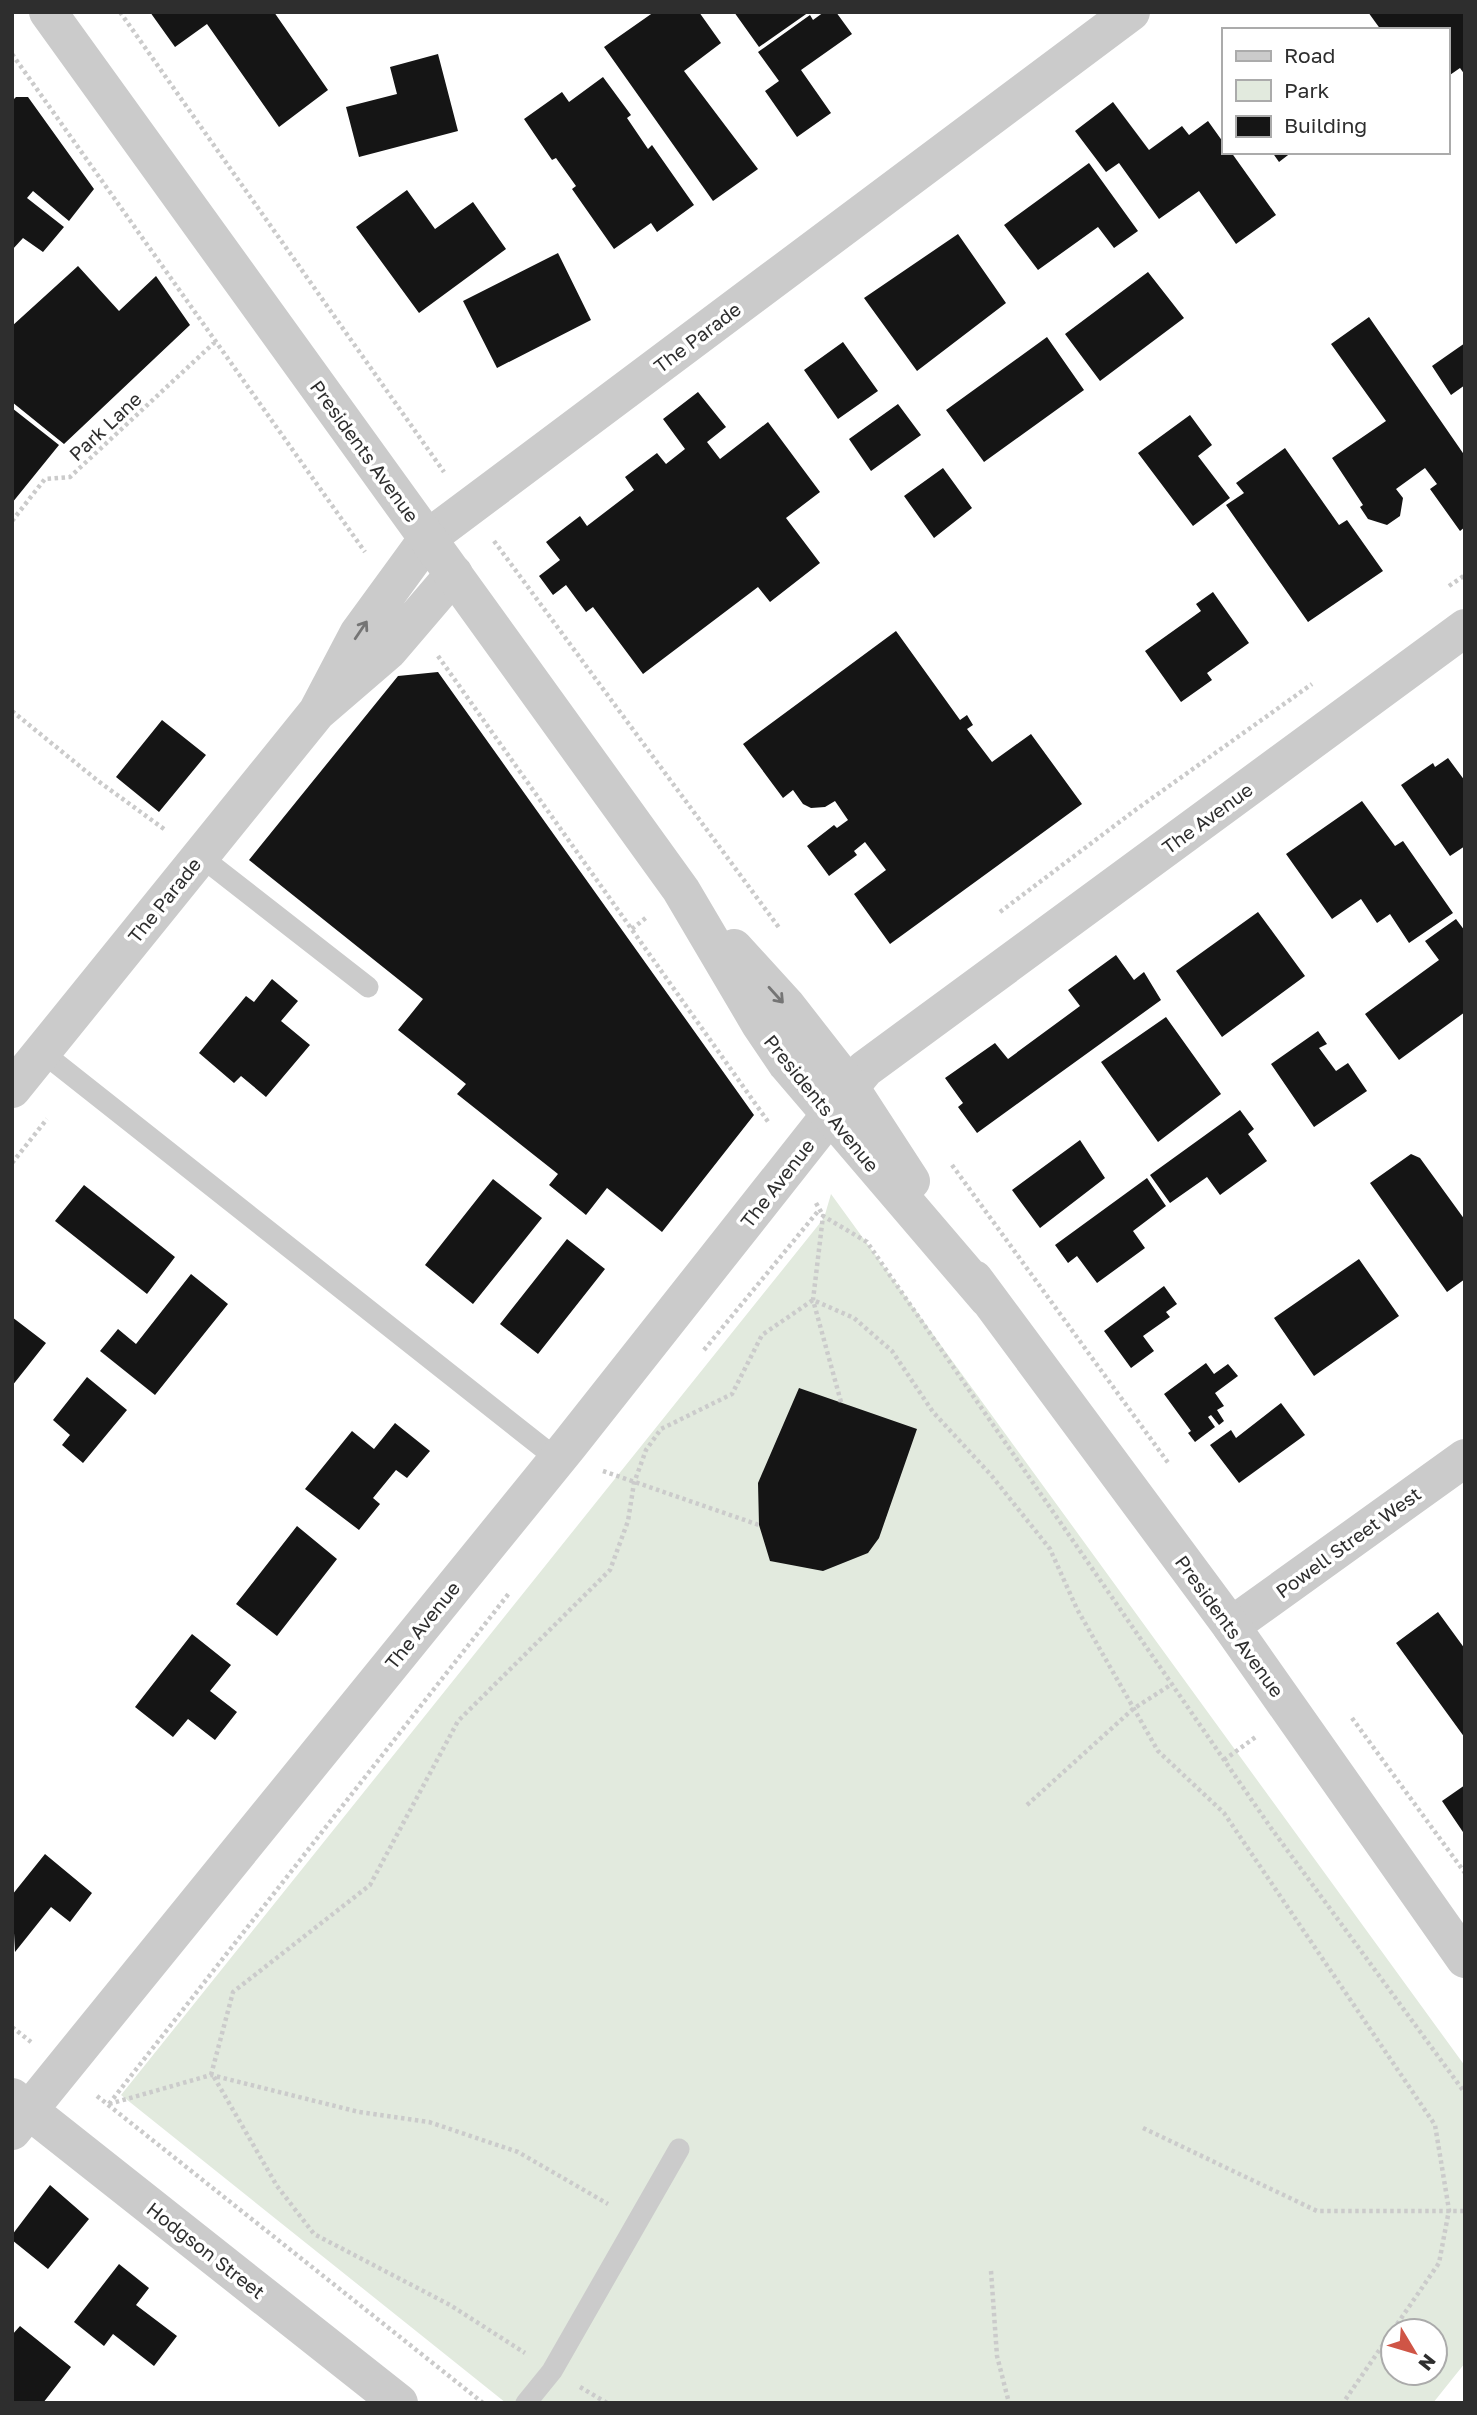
<svg xmlns="http://www.w3.org/2000/svg" width="1477" height="2415" viewBox="0 0 1477 2415" font-family="'Golos Text',sans-serif">
	<rect width="100%" height="100%" fill="#fff"/>
	<path fill="#e2eade" fill-rule="evenodd" d="M 831,1194 L 1465,2066 L 1465,2363 L 1433,2403 L 506,2403 L 121,2095 L 824,1218 ZM 1393,2331 L 1435,2331 L 1435,2373 L 1393,2373 Z"/>
	<path fill="#151515" d="M 150,12 L 274,12 L 328,90 L 279,127 L 207,24 L 175,47 Z
		M 654,12 L 699,12 L 721,43 L 684,71 L 758,169 L 713,201 L 604,47 Z
		M 734,12 L 809,12 L 759,47 Z
		M 824,12 L 836,12 L 852,34 L 801,70 L 831,113 L 797,137 L 765,91 L 779,81 L 758,52 L 810,15 L 813,20 Z
		M 1368,12 L 1465,12 L 1465,75 L 1460,68 L 1447,77 L 1447,30 L 1381,30 Z
		M 438,54 L 458,131 L 359,157 L 346,107 L 397,94 L 390,67 Z
		M 603,77 L 631,115 L 627,118 L 648,149 L 652,145 L 694,205 L 657,232 L 651,223 L 614,249 L 572,189 L 576,186 L 556,158 L 552,160 L 524,119 L 562,92 L 569,102 Z
		M 16,97 L 28,97 L 94,189 L 69,221 L 33,191 L 27,198 L 64,227 L 43,252 L 23,238 L 12,250 L 12,101 Z
		M 1113,102 L 1149,150 L 1182,126 L 1189,135 L 1208,121 L 1223,142 L 1223,152 L 1231,152 L 1276,215 L 1236,244 L 1199,191 L 1159,219 L 1119,163 L 1106,172 L 1075,131 Z
		M 1272,152 L 1292,152 L 1279,162 Z
		M 1089,163 L 1138,231 L 1114,248 L 1098,227 L 1038,270 L 1004,225 Z
		M 407,190 L 435,229 L 473,202 L 506,249 L 419,313 L 356,227 Z
		M 958,234 L 1006,303 L 917,371 L 864,298 Z
		M 558,253 L 591,320 L 497,368 L 463,301 Z
		M 78,266 L 119,311 L 156,276 L 190,325 L 64,444 L 12,402 L 12,326 Z
		M 1148,272 L 1184,318 L 1100,381 L 1065,334 Z
		M 1369,317 L 1465,456 L 1465,527 L 1460,531 L 1430,489 L 1437,484 L 1425,468 L 1396,489 L 1403,498 L 1400,516 L 1387,525 L 1368,519 L 1360,507 L 1363,505 L 1332,458 L 1386,421 L 1331,344 Z
		M 1047,337 L 1084,390 L 984,462 L 946,410 Z
		M 843,342 L 878,391 L 838,419 L 804,370 Z
		M 1465,343 L 1465,385 L 1451,395 L 1432,366 Z
		M 698,392 L 726,427 L 707,442 L 720,459 L 768,422 L 820,492 L 786,518 L 820,563 L 770,602 L 758,587 L 643,674 L 593,607 L 586,612 L 566,585 L 553,595 L 539,576 L 560,560 L 546,542 L 580,516 L 587,526 L 634,490 L 625,477 L 657,453 L 666,464 L 685,449 L 663,419 Z
		M 898,404 L 921,435 L 871,471 L 849,439 Z
		M 12,408 L 59,445 L 12,503 Z
		M 1190,415 L 1212,445 L 1198,456 L 1230,498 L 1193,526 L 1138,453 Z
		M 1285,448 L 1339,525 L 1347,520 L 1383,571 L 1308,622 L 1226,505 L 1244,493 L 1236,483 Z
		M 943,468 L 972,508 L 934,538 L 904,496 Z
		M 1213,592 L 1249,643 L 1207,673 L 1212,680 L 1181,702 L 1145,651 L 1201,611 L 1196,604 Z
		M 896,631 L 960,720 L 967,715 L 973,725 L 967,729 L 992,762 L 1031,734 L 1082,804 L 890,944 L 854,894 L 886,870 L 865,842 L 854,851 L 857,855 L 829,876 L 807,846 L 834,825 L 837,828 L 848,820 L 835,801 L 825,807 L 811,808 L 803,804 L 793,790 L 783,798 L 743,744 Z
		M 438,672 L 754,1115 L 662,1232 L 607,1188 L 586,1215 L 549,1185 L 558,1174 L 457,1094 L 466,1084 L 398,1030 L 423,999 L 249,860 L 398,676 Z
		M 162,720 L 206,755 L 159,812 L 116,777 Z
		M 1448,758 L 1465,781 L 1465,846 L 1450,856 L 1401,785 L 1433,763 L 1435,767 Z
		M 1362,801 L 1395,846 L 1403,841 L 1453,913 L 1409,943 L 1390,914 L 1377,923 L 1361,899 L 1332,919 L 1286,854 Z
		M 1258,912 L 1305,976 L 1222,1037 L 1176,971 Z
		M 1456,919 L 1465,931 L 1465,1012 L 1399,1060 L 1365,1014 L 1439,960 L 1425,941 Z
		M 1116,955 L 1134,980 L 1144,972 L 1161,1000 L 977,1133 L 958,1107 L 963,1103 L 945,1078 L 995,1043 L 1008,1059 L 1080,1006 L 1068,990 Z
		M 272,979 L 298,1001 L 281,1021 L 310,1045 L 266,1097 L 241,1076 L 234,1083 L 199,1053 L 246,996 L 254,1002 Z
		M 1166,1017 L 1221,1094 L 1158,1142 L 1101,1062 Z
		M 1318,1031 L 1327,1044 L 1319,1048 L 1336,1071 L 1348,1063 L 1367,1091 L 1314,1127 L 1271,1064 Z
		M 1240,1110 L 1254,1129 L 1248,1134 L 1267,1161 L 1220,1195 L 1207,1177 L 1170,1203 L 1150,1175 Z
		M 1080,1140 L 1105,1178 L 1040,1228 L 1012,1190 Z
		M 1411,1154 L 1420,1158 L 1465,1220 L 1465,1279 L 1447,1292 L 1370,1183 Z
		M 1147,1178 L 1166,1206 L 1133,1231 L 1145,1248 L 1097,1283 L 1077,1256 L 1068,1263 L 1055,1245 Z
		M 493,1179 L 542,1218 L 473,1304 L 425,1265 Z
		M 84,1185 L 175,1257 L 147,1294 L 55,1221 Z
		M 567,1239 L 605,1269 L 538,1354 L 500,1324 Z
		M 1359,1259 L 1399,1316 L 1314,1376 L 1274,1318 Z
		M 191,1274 L 228,1304 L 155,1395 L 100,1351 L 118,1329 L 136,1344 Z
		M 1164,1286 L 1177,1304 L 1166,1312 L 1170,1317 L 1143,1336 L 1154,1351 L 1131,1368 L 1104,1331 Z
		M 12,1317 L 46,1343 L 12,1386 Z
		M 1206,1363 L 1214,1374 L 1228,1364 L 1238,1376 L 1215,1393 L 1224,1406 L 1217,1410 L 1224,1421 L 1219,1425 L 1211,1415 L 1208,1417 L 1215,1427 L 1195,1442 L 1188,1433 L 1191,1431 L 1164,1394 Z
		M 87,1377 L 127,1410 L 83,1463 L 62,1445 L 70,1435 L 53,1420 Z
		M 799,1388 L 917,1429 L 879,1538 L 868,1553 L 823,1571 L 770,1561 L 759,1525 L 758,1483 Z
		M 1281,1403 L 1305,1435 L 1239,1483 L 1210,1445 L 1231,1430 L 1236,1438 Z
		M 395,1423 L 430,1451 L 407,1478 L 396,1470 L 373,1498 L 380,1504 L 359,1530 L 305,1489 L 352,1431 L 374,1449 Z
		M 297,1526 L 337,1559 L 277,1636 L 236,1604 Z
		M 1438,1612 L 1465,1649 L 1465,1738 L 1396,1643 Z
		M 192,1634 L 231,1665 L 210,1691 L 237,1712 L 215,1740 L 188,1719 L 173,1737 L 135,1707 Z
		M 1465,1785 L 1465,1835 L 1442,1801 Z
		M 45,1854 L 92,1893 L 70,1922 L 51,1907 L 15,1952 L 12,1895 Z
		M 50,2185 L 89,2219 L 48,2269 L 12,2240 L 12,2235 Z
		M 119,2264 L 149,2288 L 136,2305 L 177,2336 L 154,2366 L 113,2334 L 104,2346 L 74,2322 Z
		M 20,2326 L 71,2367 L 43,2403 L 12,2403 L 12,2335 Z"/>
	<g fill="none" stroke-linecap="round" stroke-linejoin="round">
		<path stroke="#cbcbcb" stroke-width="4.5" stroke-dasharray="3.5 3.5" stroke-linecap="butt" d="M 120,12 L 444,472
			M 12,54 L 365,552
			M 12,521 L 45,479 L 70,477 L 216,341
			M 494,541 L 780,929
			M 1449,586 L 1465,575
			M 438,656 L 769,1123
			M 12,711 L 98,781 L 164,829
			M 1000,912 L 1134,811 L 1312,684
			M 632,929 L 648,916
			M 12,1163 L 47,1119
			M 952,1165 L 1169,1464
			M 816,1203 L 824,1217
			M 704,1350 L 819,1210
			M 841,1402 L 813,1300 L 823,1216 L 867,1242 L 1271,1828 L 1465,2093
			M 603,1471 L 759,1525
			M 1352,1718 L 1465,1873
			M 1224,1760 L 1257,1736
			M 1027,1805 L 1133,1709 L 1172,1684
			M 12,2027 L 31,2042
			M 211,2075 L 233,1992 L 370,1885 L 458,1721 L 610,1570 L 628,1521 L 634,1483 L 646,1450 L 661,1429 L 732,1394 L 762,1335 L 813,1300 L 854,1318 L 892,1351 L 933,1412 L 991,1475 L 1050,1549 L 1077,1609 L 1158,1751 L 1224,1813 L 1435,2125 L 1449,2210 L 1439,2263 L 1343,2403
			M 214,2077 L 277,2186 L 314,2234 L 450,2305 L 525,2353
			M 97,2096 L 483,2403
			M 109,2104 L 510,1592
			M 109,2104 L 211,2075 L 359,2112 L 429,2122 L 518,2152 L 608,2204
			M 1143,2128 L 1317,2211 L 1465,2211
			M 991,2271 L 997,2356 L 1009,2403
			M 580,2387 L 607,2403"/>
		<path stroke="#cbcbcb" stroke-width="21" d="M 200,856 L 368,987
			M 42,1052 L 557,1459
			M 526,2403 L 552,2371 L 679,2149"/>
		<path stroke="#cbcbcb" stroke-width="38" d="M 317,712 L 358,634 L 428,538 L 1131,12
			M 850,1087 L 865,1069 L 1465,628
			M 12,1089 L 317,712 L 389,650 L 454,574
			M 1231,1626 L 1465,1458
			M 12,2097 L 399,2403
			M 12,2131 L 569,1445 L 829,1116"/>
		<path stroke="#cbcbcb" stroke-width="38" d="M 48,12 L 681,890 L 760,1024 L 787,1064 L 988,1299
			M 734,948 L 786,1005 L 850,1087 L 911,1181
			M 974,1279 L 1231,1626 L 1465,1959"/>
	</g>
	<defs><path id="oneway-shaft" d="M-6 0H5M1.5-3L5.5 0L1.5 3" fill="none" stroke-width="1.6" stroke-linecap="round" stroke-linejoin="round" transform="scale(1.75)"/></defs>
	<g stroke="#757575">
		<use href="#oneway-shaft" transform="translate(361 630) rotate(-56)"/>
		<use href="#oneway-shaft" transform="translate(776 995) rotate(48)"/>
	</g>
	<g text-anchor="middle" dominant-baseline="central" stroke-width="7" stroke-linejoin="round" paint-order="stroke">
		<g font-size="19" fill="#2e2e2e" stroke="#fff">
			<text transform="translate(697 337) rotate(-37)">The Parade</text>
			<text transform="translate(105 426) rotate(-43)">Park Lane</text>
			<text transform="translate(365 451) rotate(54)">Presidents Avenue</text>
			<text transform="translate(1207 818) rotate(-36)">The Avenue</text>
			<text transform="translate(164 900) rotate(-51)">The Parade</text>
			<text transform="translate(822 1103) rotate(51)">Presidents Avenue</text>
			<text transform="translate(777 1183) rotate(-52)">The Avenue</text>
			<text transform="translate(1348 1542) rotate(-36)">Powell Street West</text>
			<text transform="translate(422 1625) rotate(-51)">The Avenue</text>
			<text transform="translate(1230 1626) rotate(54)">Presidents Avenue</text>
			<text transform="translate(206 2250) rotate(38)">Hodgson Street</text>
		</g>
	</g>
	<rect width="1477" height="2415" fill="none" stroke="#2e2e2e" stroke-width="28"/>
	<rect x="1222" y="28" width="228" height="126" fill="#ffffff" stroke="#ababab" stroke-width="2"/>
	<rect x="1236" y="51" width="35" height="10" fill="#cbcbcb" stroke="#ababab" stroke-width="2"/>
	<text x="1284" y="63" font-size="21" fill="#2e2e2e">Road</text>
	<rect x="1236" y="80" width="35" height="21" fill="#e2eade" stroke="#ababab" stroke-width="2"/>
	<text x="1284" y="98" font-size="21" fill="#2e2e2e">Park</text>
	<rect x="1236" y="116" width="35" height="21" fill="#151515" stroke="#ababab" stroke-width="2"/>
	<text x="1284" y="133" font-size="21" fill="#2e2e2e">Building</text>
	<g transform="translate(1414 2352) rotate(128)"><circle r="33" fill="#ffffff" stroke="#ababab" stroke-width="2"/>
	<path d="M0-5L12 26L0 18L-12 26Z" fill="#cf5546"/>
	<text y="-10" font-size="19" font-weight="bold" text-anchor="middle" fill="#2e2e2e">N</text>
	</g>
</svg>
